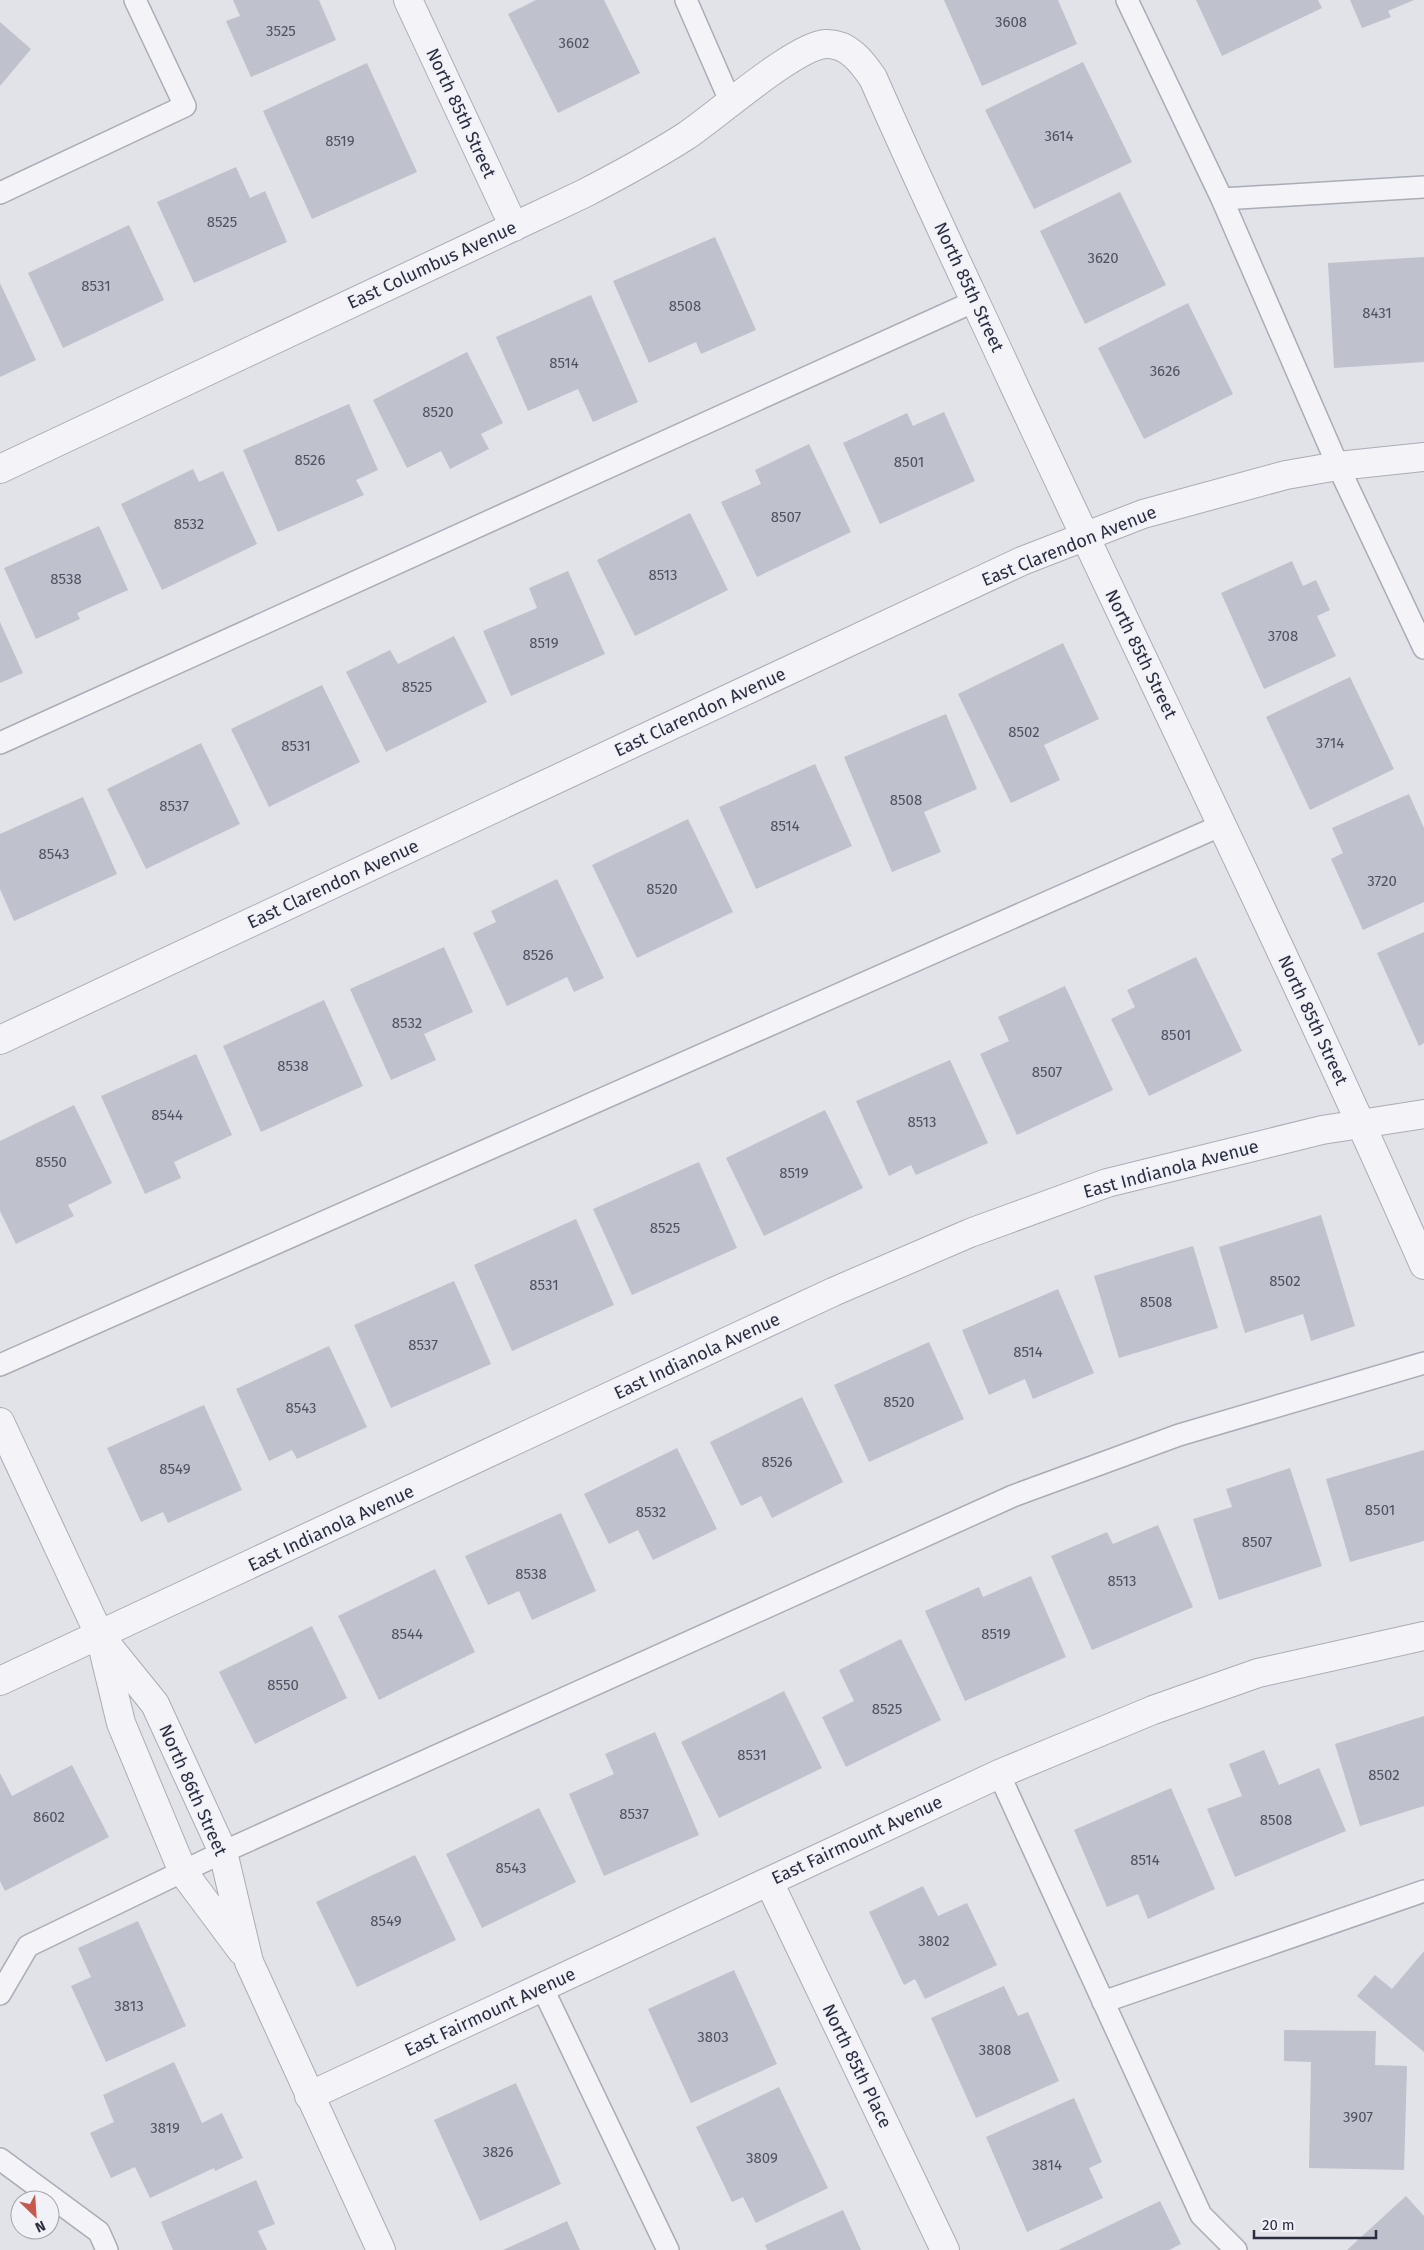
<svg xmlns="http://www.w3.org/2000/svg" width="1424" height="2250" viewBox="0 0 1424 2250" font-family="'Fira Sans',sans-serif">
	<rect width="100%" height="100%" fill="#e1e3e9"/>
	<path fill="#bfc1cc" d="M 233,0 L 319,0 L 336,40 L 251,77 L 226,21 L 240,16 Z
		M 536,0 L 604,0 L 640,73 L 558,113 L 508,14 Z
		M 944,0 L 1058,0 L 1077,44 L 982,86 Z
		M 1196,0 L 1318,0 L 1322,8 L 1222,56 Z
		M 1350,0 L 1414,0 L 1388,11 L 1391,17 L 1362,28 Z
		M 0,22 L 31,49 L 0,86 Z
		M 1083,62 L 1132,162 L 1034,209 L 985,110 Z
		M 367,63 L 417,172 L 312,219 L 263,111 Z
		M 236,167 L 250,198 L 265,191 L 287,242 L 194,283 L 157,202 Z
		M 1120,192 L 1166,285 L 1085,324 L 1040,231 Z
		M 129,225 L 164,300 L 63,348 L 28,273 Z
		M 715,237 L 756,330 L 701,354 L 696,342 L 649,363 L 613,281 Z
		M 1424,257 L 1424,362 L 1334,368 L 1328,263 Z
		M 0,283 L 36,360 L 0,377 Z
		M 591,295 L 638,402 L 593,422 L 578,389 L 528,411 L 496,337 Z
		M 1188,303 L 1233,394 L 1144,439 L 1098,348 Z
		M 467,352 L 503,423 L 481,434 L 489,449 L 450,469 L 441,451 L 407,468 L 373,400 Z
		M 349,404 L 378,470 L 356,480 L 364,495 L 278,532 L 243,450 Z
		M 944,412 L 975,481 L 880,524 L 843,443 L 907,413 L 913,426 Z
		M 809,444 L 851,532 L 757,577 L 721,502 L 761,484 L 755,470 Z
		M 193,469 L 199,482 L 223,471 L 257,544 L 162,590 L 121,504 Z
		M 690,513 L 728,590 L 635,636 L 597,560 Z
		M 99,526 L 128,590 L 77,613 L 80,619 L 36,639 L 4,568 Z
		M 1292,561 L 1303,586 L 1316,580 L 1330,610 L 1317,616 L 1336,656 L 1264,689 L 1221,593 Z
		M 568,571 L 605,654 L 511,696 L 483,631 L 537,608 L 529,588 Z
		M 0,622 L 23,673 L 0,683 Z
		M 454,636 L 487,702 L 386,752 L 346,672 L 390,650 L 398,664 Z
		M 1063,643 L 1099,719 L 1044,745 L 1060,780 L 1011,803 L 958,694 Z
		M 1350,677 L 1394,769 L 1310,810 L 1266,717 Z
		M 322,685 L 360,762 L 269,807 L 231,729 Z
		M 946,714 L 977,789 L 924,812 L 941,852 L 892,872 L 844,757 Z
		M 201,743 L 240,824 L 146,869 L 107,789 Z
		M 815,764 L 852,846 L 756,889 L 719,807 Z
		M 1409,794 L 1424,828 L 1424,902 L 1363,930 L 1331,859 L 1343,853 L 1332,828 Z
		M 83,797 L 117,874 L 14,921 L 0,889 L 0,834 Z
		M 688,819 L 733,912 L 637,958 L 592,865 Z
		M 557,879 L 604,978 L 574,992 L 567,977 L 507,1006 L 473,933 L 496,922 L 491,911 Z
		M 1424,932 L 1424,1043 L 1419,1046 L 1377,953 Z
		M 444,947 L 473,1012 L 424,1034 L 436,1060 L 391,1080 L 350,989 Z
		M 1196,957 L 1242,1051 L 1149,1096 L 1111,1019 L 1135,1007 L 1127,990 Z
		M 1065,986 L 1113,1090 L 1017,1135 L 980,1054 L 1009,1041 L 998,1017 Z
		M 324,1000 L 363,1086 L 261,1132 L 223,1046 Z
		M 196,1054 L 232,1135 L 174,1162 L 181,1178 L 145,1194 L 101,1096 Z
		M 950,1060 L 988,1143 L 916,1175 L 911,1165 L 889,1176 L 856,1101 Z
		M 74,1105 L 112,1183 L 68,1205 L 74,1216 L 16,1244 L 0,1211 L 0,1141 Z
		M 825,1110 L 863,1188 L 764,1236 L 726,1158 Z
		M 699,1162 L 737,1248 L 632,1295 L 593,1209 Z
		M 1321,1215 L 1355,1326 L 1311,1341 L 1303,1314 L 1245,1333 L 1219,1247 Z
		M 576,1219 L 614,1305 L 512,1351 L 474,1265 Z
		M 1193,1246 L 1218,1328 L 1119,1358 L 1094,1276 Z
		M 454,1281 L 491,1364 L 391,1408 L 354,1325 Z
		M 1058,1289 L 1094,1373 L 1033,1399 L 1025,1379 L 989,1395 L 962,1330 Z
		M 929,1342 L 964,1419 L 869,1462 L 834,1385 Z
		M 329,1346 L 367,1427 L 297,1459 L 292,1450 L 269,1461 L 236,1389 Z
		M 802,1397 L 843,1482 L 772,1518 L 761,1496 L 741,1506 L 710,1442 Z
		M 204,1405 L 242,1490 L 168,1523 L 163,1512 L 141,1522 L 107,1448 Z
		M 677,1448 L 717,1529 L 653,1560 L 638,1530 L 609,1544 L 584,1494 Z
		M 1424,1450 L 1424,1541 L 1350,1562 L 1326,1479 Z
		M 1290,1468 L 1322,1566 L 1219,1600 L 1193,1519 L 1232,1507 L 1226,1489 Z
		M 561,1513 L 596,1591 L 532,1620 L 519,1591 L 488,1605 L 465,1556 Z
		M 1158,1525 L 1193,1607 L 1092,1650 L 1051,1556 L 1107,1532 L 1113,1544 Z
		M 435,1569 L 475,1652 L 379,1700 L 338,1616 Z
		M 1031,1576 L 1066,1657 L 965,1701 L 925,1611 L 979,1587 L 983,1597 Z
		M 312,1626 L 347,1698 L 255,1744 L 219,1672 Z
		M 901,1639 L 941,1720 L 846,1767 L 822,1717 L 854,1701 L 839,1670 Z
		M 784,1691 L 822,1768 L 719,1818 L 681,1742 Z
		M 1424,1716 L 1424,1806 L 1360,1826 L 1335,1744 Z
		M 655,1732 L 699,1835 L 604,1876 L 569,1794 L 614,1774 L 605,1754 Z
		M 1264,1750 L 1279,1785 L 1319,1768 L 1346,1831 L 1235,1877 L 1207,1809 L 1242,1796 L 1229,1764 Z
		M 72,1765 L 109,1837 L 5,1891 L 0,1881 L 0,1773 L 12,1796 Z
		M 1171,1788 L 1215,1889 L 1148,1919 L 1138,1894 L 1107,1907 L 1074,1830 Z
		M 539,1808 L 576,1882 L 482,1928 L 446,1854 Z
		M 415,1855 L 456,1940 L 357,1987 L 316,1902 Z
		M 923,1886 L 938,1916 L 967,1903 L 997,1965 L 925,1999 L 915,1979 L 904,1985 L 869,1912 Z
		M 138,1921 L 186,2026 L 106,2062 L 71,1986 L 91,1977 L 78,1948 Z
		M 1424,1951 L 1424,2052 L 1357,1996 L 1375,1975 L 1392,1989 Z
		M 734,1970 L 777,2064 L 691,2103 L 648,2009 Z
		M 1004,1986 L 1018,2016 L 1028,2012 L 1059,2081 L 976,2118 L 931,2018 Z
		M 1284,2030 L 1376,2031 L 1375,2065 L 1407,2066 L 1404,2170 L 1309,2168 L 1311,2062 L 1284,2061 Z
		M 174,2062 L 202,2123 L 222,2113 L 243,2158 L 215,2171 L 214,2168 L 150,2198 L 135,2167 L 111,2178 L 90,2133 L 114,2122 L 103,2095 Z
		M 516,2083 L 561,2184 L 480,2221 L 434,2120 Z
		M 779,2087 L 828,2188 L 756,2223 L 743,2197 L 732,2202 L 696,2127 Z
		M 1074,2098 L 1102,2162 L 1089,2168 L 1103,2198 L 1027,2232 L 986,2137 Z
		M 256,2180 L 275,2224 L 258,2231 L 267,2250 L 173,2250 L 161,2222 Z
		M 1406,2196 L 1424,2216 L 1424,2250 L 1347,2250 Z
		M 1160,2201 L 1181,2244 L 1169,2250 L 1058,2250 Z
		M 843,2210 L 861,2250 L 767,2250 L 765,2245 Z
		M 567,2221 L 580,2250 L 503,2250 Z"/>
	<g fill="none" stroke-linecap="round" stroke-linejoin="round">
		<g stroke="#aaacb6" stroke-width="24">
			<path id="service" d="M 686,0 L 731,103
				M 1127,0 L 1222,199 L 1338,466 L 1424,648
				M 0,193 L 185,106 L 135,0
				M 1222,199 L 1424,187
				M 0,743 L 975,301
				M 0,1365 L 1222,825
				M 999,1774 L 1201,2215 L 1236,2250
				M 542,1987 L 668,2250
				M 0,1994 L 28,1946 L 223,1852 L 1013,1496 L 1179,1435 L 1424,1363
				M 1103,2002 L 1424,1891
				M 0,2159 L 99,2232 L 107,2250"/>
		</g>
		<g stroke="#aaacb6" stroke-width="30">
			<path id="minor" d="M 408,0 L 514,227
				M 0,469 L 583,194 C 618,176 653,157 686,136 C 716,116 796,45 826,44 C 848,43 862,62 873,78 C 918,181 966,281 1013,383 C 1150,677 1293,968 1424,1265
				M 0,1040 L 1022,561 L 1143,514 L 1286,475 L 1338,466 L 1424,457
				M 0,1422 L 100,1636 L 121,1723 L 183,1872 L 242,1951
				M 100,1636 L 155,1704 L 223,1852 L 249,1962 L 381,2250
				M 0,1681 L 833,1292 L 970,1233 L 1107,1183 L 1322,1130 L 1424,1114
				M 769,1882 L 945,2250
				M 309,2096 L 999,1774 L 1153,1710 L 1258,1673 L 1424,1636"/>
		</g>
		<use href="#service" stroke="#f4f4f8" stroke-width="21"/>
		<use href="#minor" stroke="#f4f4f8" stroke-width="28"/>
	</g>
	<g text-anchor="middle" dominant-baseline="central" stroke-width="4" stroke-linejoin="round" paint-order="stroke">
		<g font-size="15" fill="#4f5263">
			<text x="1011" y="22">3608</text>
			<text x="281" y="31">3525</text>
			<text x="574" y="43">3602</text>
			<text x="1059" y="136">3614</text>
			<text x="340" y="141">8519</text>
			<text x="222" y="222">8525</text>
			<text x="1103" y="258">3620</text>
			<text x="96" y="286">8531</text>
			<text x="685" y="306">8508</text>
			<text x="1377" y="313">8431</text>
			<text x="564" y="363">8514</text>
			<text x="1165" y="371">3626</text>
			<text x="438" y="412">8520</text>
			<text x="310" y="460">8526</text>
			<text x="909" y="462">8501</text>
			<text x="786" y="517">8507</text>
			<text x="189" y="524">8532</text>
			<text x="663" y="575">8513</text>
			<text x="66" y="579">8538</text>
			<text x="1283" y="636">3708</text>
			<text x="544" y="643">8519</text>
			<text x="417" y="687">8525</text>
			<text x="1024" y="732">8502</text>
			<text x="1330" y="743">3714</text>
			<text x="296" y="746">8531</text>
			<text x="906" y="800">8508</text>
			<text x="174" y="806">8537</text>
			<text x="785" y="826">8514</text>
			<text x="54" y="854">8543</text>
			<text x="1382" y="881">3720</text>
			<text x="662" y="889">8520</text>
			<text x="538" y="955">8526</text>
			<text x="407" y="1023">8532</text>
			<text x="1176" y="1035">8501</text>
			<text x="293" y="1066">8538</text>
			<text x="1047" y="1072">8507</text>
			<text x="167" y="1115">8544</text>
			<text x="922" y="1122">8513</text>
			<text x="51" y="1162">8550</text>
			<text x="794" y="1173">8519</text>
			<text x="665" y="1228">8525</text>
			<text x="1285" y="1281">8502</text>
			<text x="544" y="1285">8531</text>
			<text x="1156" y="1302">8508</text>
			<text x="423" y="1345">8537</text>
			<text x="1028" y="1352">8514</text>
			<text x="899" y="1402">8520</text>
			<text x="301" y="1408">8543</text>
			<text x="777" y="1462">8526</text>
			<text x="175" y="1469">8549</text>
			<text x="1380" y="1510">8501</text>
			<text x="651" y="1512">8532</text>
			<text x="1257" y="1542">8507</text>
			<text x="531" y="1574">8538</text>
			<text x="1122" y="1581">8513</text>
			<text x="407" y="1634">8544</text>
			<text x="996" y="1634">8519</text>
			<text x="283" y="1685">8550</text>
			<text x="887" y="1709">8525</text>
			<text x="752" y="1755">8531</text>
			<text x="1384" y="1775">8502</text>
			<text x="634" y="1814">8537</text>
			<text x="49" y="1817">8602</text>
			<text x="1276" y="1820">8508</text>
			<text x="1145" y="1860">8514</text>
			<text x="511" y="1868">8543</text>
			<text x="386" y="1921">8549</text>
			<text x="934" y="1941">3802</text>
			<text x="129" y="2006">3813</text>
			<text x="713" y="2037">3803</text>
			<text x="995" y="2050">3808</text>
			<text x="1358" y="2117">3907</text>
			<text x="165" y="2128">3819</text>
			<text x="498" y="2152">3826</text>
			<text x="762" y="2158">3809</text>
			<text x="1047" y="2165">3814</text>
		</g>
		<g font-size="18" fill="#2a2d40" stroke="#f1f2f7">
			<text transform="translate(461 113) rotate(65)">North 85th Street</text>
			<text transform="translate(432 265) rotate(-25)">East Columbus Avenue</text>
			<text transform="translate(969 287) rotate(65)">North 85th Street</text>
			<text transform="translate(1069 546) rotate(-22)">East Clarendon Avenue</text>
			<text transform="translate(1141 654) rotate(64)">North 85th Street</text>
			<text transform="translate(700 712) rotate(-25)">East Clarendon Avenue</text>
			<text transform="translate(333 884) rotate(-25)">East Clarendon Avenue</text>
			<text transform="translate(1313 1020) rotate(65)">North 85th Street</text>
			<text transform="translate(1171 1169) rotate(-15)">East Indianola Avenue</text>
			<text transform="translate(697 1356) rotate(-25)">East Indianola Avenue</text>
			<text transform="translate(331 1528) rotate(-25)">East Indianola Avenue</text>
			<text transform="translate(193 1790) rotate(66)">North 86th Street</text>
			<text transform="translate(857 1840) rotate(-25)">East Fairmount Avenue</text>
			<text transform="translate(490 2012) rotate(-25)">East Fairmount Avenue</text>
			<text transform="translate(857 2066) rotate(64)">North 85th Place</text>
		</g>
	</g>
	<g transform="translate(35 2215) rotate(155)"><circle r="24" fill="#f1f2f7" stroke="#a1a3ae"/>
	<path d="M0-4L9 19L0 12L-9 19Z" fill="#c9574c"/>
	<text y="-8" font-size="14" font-weight="bold" text-anchor="middle" fill="#2a2d40">N</text>
	</g>
	<path d="M1254 2230v8h122v-8" fill="none" stroke="#2a2d40" stroke-width="2.5"/>
	<text x="1262" y="2230" font-size="15" fill="#2a2d40" stroke="#f1f2f7" stroke-width="4" paint-order="stroke">20 m</text>
</svg>
